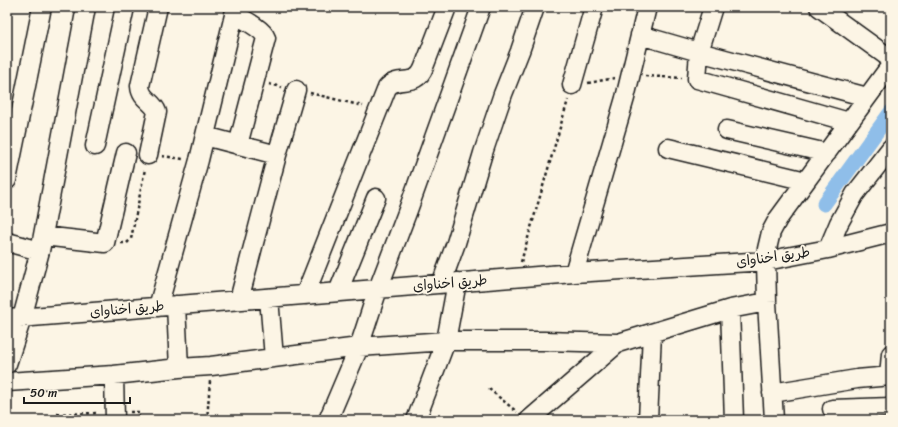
<svg xmlns="http://www.w3.org/2000/svg" width="898" height="427" viewBox="0 0 898 427" font-family="Sriracha,'Playpen Sans Arabic',sans-serif">
	<rect width="100%" height="100%" fill="#fcf5e5"/>
	<filter id="ink" filterUnits="userSpaceOnUse"><feTurbulence type="fractalNoise" baseFrequency=".025" numOctaves="2"/><feDisplacementMap in="SourceGraphic" scale="8" xChannelSelector="R" yChannelSelector="G"/><feConvolveMatrix kernelMatrix="1 2 1 2 8 2 1 2 1" color-interpolation-filters="sRGB"/></filter>
	<g filter="url(#ink)">
		<g fill="none" stroke-linecap="round" stroke-linejoin="round">
			<path stroke="#8fbee9" stroke-width="15" d="M 824,204 L 891,112"/>
			<g stroke="#1c1c1c" stroke-width="21">
				<path id="minor" d="M 713,7 L 699,52 L 697,79 L 849,122
					M 819,7 L 891,59
					M 234,14 C 243,19 263,29 266,38 L 238,145
					M 640,35 L 699,52 L 867,97
					M 572,85 L 594,7
					M 727,130 L 827,153
					M 205,136 L 277,155
					M 95,146 L 125,7
					M 668,148 L 806,181
					M 148,155 L 157,112 C 153,101 141,100 140,86 L 158,7
					M 7,180 L 42,7
					M 43,236 L 105,243 L 126,153
					M 7,242 L 40,251
					M 828,249 L 839,223 L 855,194 L 891,148
					M 574,273 L 625,98 L 647,7
					M 441,284 L 456,243 L 483,153 L 503,94 L 520,51 L 535,7
					M 338,292 L 376,198
					M 305,295 L 387,88 C 398,74 416,89 424,67 L 447,7
					M 269,298 L 274,358
					M 239,300 L 277,155 L 296,90
					M 176,305 L 179,368
					M 158,307 L 199,160 L 236,7
					M 730,309 L 734,420
					M 7,319 L 574,273 L 766,261 L 828,249 L 891,233
					M 7,364 L 22,318 L 40,251 L 86,7
					M 114,375 L 115,420
					M 889,376 L 891,354
					M 7,382 L 114,375 L 179,368 L 211,366 L 359,347 L 446,341 L 544,341 L 618,343 L 730,309 L 767,302
					M 772,393 L 857,379 L 891,376
					M 832,409 L 891,407
					M 328,420 L 359,347 L 378,289 L 408,210 L 481,7
					M 416,420 L 446,341 L 457,282
					M 529,420 L 618,343
					M 648,420 L 652,333
					M 774,420 L 767,302 L 766,261 L 767,249 L 771,232 L 778,219 L 891,65"/>
			</g>
			<path stroke="#1c1c1c" stroke-width="2.5" stroke-dasharray="3 3" stroke-linecap="butt" d="M 645,76 L 682,78
				M 588,83 L 615,78
				M 269,84 L 282,87
				M 310,93 L 363,106
				M 162,156 L 183,159
				M 121,243 L 127,243 L 131,239 L 145,169
				M 521,262 L 568,100
				M 489,389 L 517,412
				M 130,412 L 139,412 L 138,420
				M 57,414 L 99,413
				M 207,420 L 210,381"/>
			<use href="#minor" stroke="#fcf5e5" stroke-width="18"/>
		</g>
	</g>
	<g text-anchor="middle" dominant-baseline="central" stroke-width="3.5" stroke-linejoin="round" paint-order="stroke">
		<g font-size="14" fill="#1c1c1c" stroke="#fcf5e5">
			<text transform="translate(773 257) rotate(-8)">طريق اخناواى</text>
			<text transform="translate(450 283) rotate(-5)">طريق اخناواى</text>
			<text transform="translate(127 309) rotate(-5)">طريق اخناواى</text>
		</g>
	</g>
	<rect width="898" height="427" fill="none" stroke="#fcf5e5" stroke-width="24"/>
	<rect x="12" y="12" width="874" height="403" fill="none" stroke="#1c1c1c" stroke-width="1.5" filter="url(#ink)"/>
	<path d="M24 397v6h106v-6" fill="none" stroke="#1c1c1c" stroke-width="2"/>
	<text x="30" y="397" font-size="12" fill="#1c1c1c" stroke="#fcf5e5" stroke-width="3" paint-order="stroke">50 m</text>
</svg>
